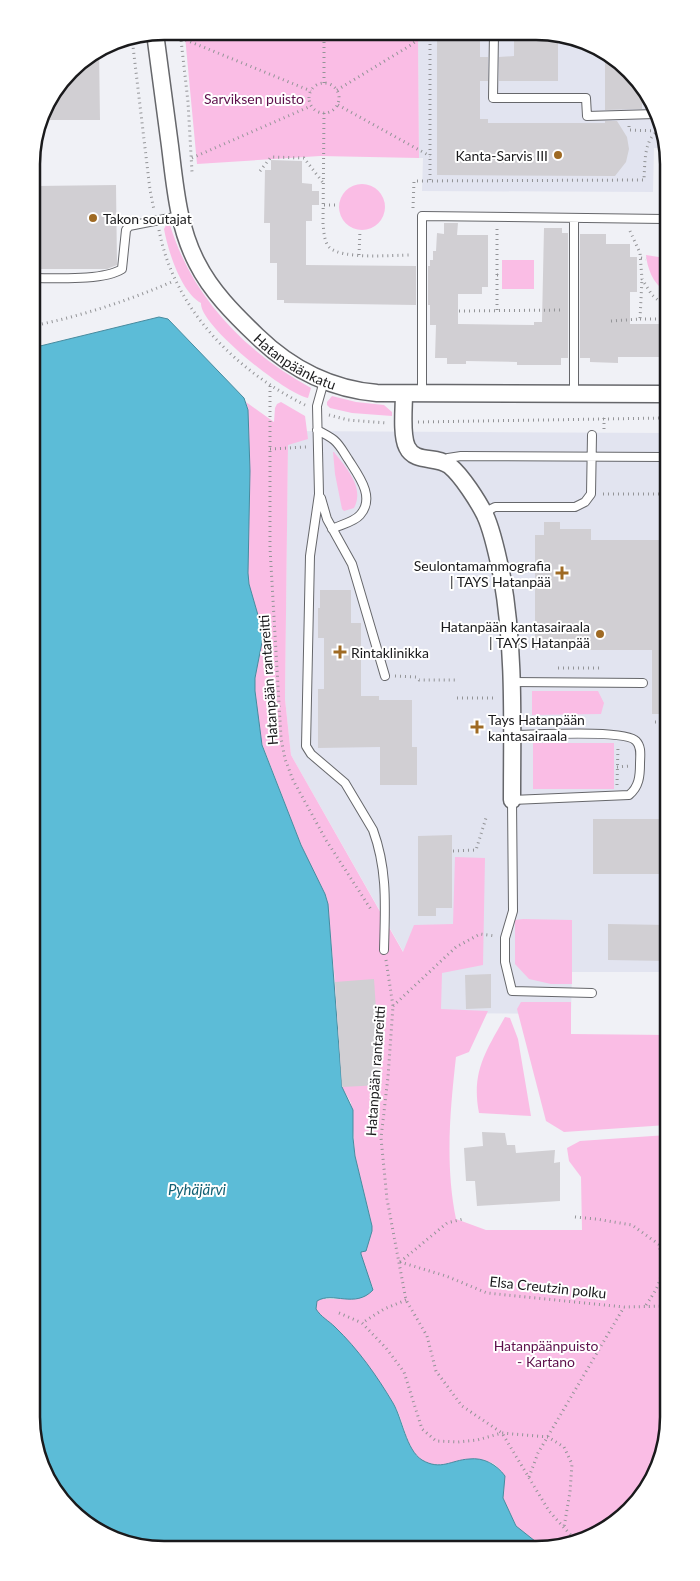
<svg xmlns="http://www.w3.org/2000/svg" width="700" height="1581" viewBox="0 0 700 1581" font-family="Lato,sans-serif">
	<rect width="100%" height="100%" fill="#f0f1f6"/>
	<path fill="#e2e4f0" d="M 185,31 L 562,34 L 624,64 L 664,129 L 664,148 L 654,148 L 653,192 L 422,191 L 423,158 L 419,158 L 418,34 L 185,36 Z
		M 288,431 L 665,433 L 667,972 L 572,972 L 571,1014 L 414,1013 L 412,967 L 291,755 L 285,699 Z"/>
	<path fill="#fabde5" d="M 418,34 L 419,158 L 320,156 L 197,164 L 185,36 Z
		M339 207a23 23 0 1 1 46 0a23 23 0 1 1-46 0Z
		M 166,225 L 170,225 C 192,297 245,352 311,388 L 308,398 C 287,395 199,325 201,303 C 181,292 168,251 164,229 Z
		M 646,255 L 665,258 L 665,291 C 653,284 647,267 646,255 Z
		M 502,260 L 534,260 L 534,289 L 502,289 Z
		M 332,396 L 356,402 L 384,405 L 392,412 L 392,416 L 352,413 L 330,408 L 327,405 L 327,402 Z
		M 246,402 L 274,422 L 275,408 L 277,404 L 281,402 L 305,416 L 308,439 L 288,445 L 285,699 L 291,755 L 403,952 L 414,925 L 453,924 L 455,857 L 485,858 L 483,965 L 442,973 L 441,1009 L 488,1011 L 469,1052 L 456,1057 C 450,1110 445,1165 456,1219 L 486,1230 L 582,1230 L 581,1177 L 569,1161 L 567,1148 L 580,1141 L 667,1135 L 668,1426 L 641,1498 L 610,1527 L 571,1545 L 540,1545 L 516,1526 L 503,1498 L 505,1476 C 501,1472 497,1465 492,1463 C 468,1451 445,1474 422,1460 C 406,1450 404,1421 395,1406 C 379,1380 360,1355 340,1333 C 333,1325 322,1319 316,1310 L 317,1301 L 321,1299 L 355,1299 L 373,1288 L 364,1268 L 361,1254 L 361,1252 L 365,1251 L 372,1231 L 372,1225 L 355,1156 L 351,1103 L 342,1087 L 335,982 L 327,899 L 301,845 L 261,741 L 255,691 L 255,678 L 263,637 L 262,629 L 249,584 L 248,573 L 250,471 L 248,410 Z
		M 333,452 L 334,452 C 346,468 365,487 354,508 L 344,511 L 342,509 L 335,474 Z
		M 532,691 L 598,691 L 604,703 L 601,714 L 532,715 Z
		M 533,743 L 614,743 L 614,789 L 533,789 Z
		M 523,919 L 572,920 L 572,984 L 551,984 L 529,979 L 515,964 L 515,920 Z
		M 521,1002 L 571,1002 L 571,1034 L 667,1035 L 667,1125 L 564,1132 L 546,1121 L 517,1009 Z
		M 505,1017 L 510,1018 L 518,1039 L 531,1116 L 479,1113 C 471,1072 486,1051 505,1017 Z"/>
	<path fill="#5cbcd7" stroke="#488b9f" d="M 159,317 L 168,319 L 244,398 L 248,410 L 250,471 L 248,573 L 249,584 L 262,629 L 263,637 L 255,678 L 255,691 L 262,745 L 301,845 L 325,894 L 328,904 L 342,1087 L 353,1110 L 353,1138 L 355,1156 L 372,1226 L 372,1231 L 366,1251 L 361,1252 L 361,1254 L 373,1290 C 355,1309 333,1291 317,1301 L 316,1309 C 321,1317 329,1321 335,1327 C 358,1349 377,1376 393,1403 C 402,1418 406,1450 422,1460 C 441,1471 451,1460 469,1459 C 484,1457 497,1465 505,1476 L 503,1498 L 516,1526 L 540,1545 L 138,1547 L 76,1517 L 36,1452 L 32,348 Z"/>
	<path fill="#d1cfd3" d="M 437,33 L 480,33 L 480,57 L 488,57 L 488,81 L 480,81 L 480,119 L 488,119 L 488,123 L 605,123 L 605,121 L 617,121 L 627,137 L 629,149 L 626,162 L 615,176 L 437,175 Z
		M 514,33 L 558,34 L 558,81 L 499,81 L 499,57 L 514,56 Z
		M 99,50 L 100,120 L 41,120 L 45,105 L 76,64 Z
		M 605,55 L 624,64 L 642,94 L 642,109 L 605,110 Z
		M 271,160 L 302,161 L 302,183 L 312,184 L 312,191 L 319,191 L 319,205 L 312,205 L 312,221 L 306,221 L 306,265 L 416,266 L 416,305 L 284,303 L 284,300 L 277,300 L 277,263 L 270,263 L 270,223 L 264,223 L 265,170 L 271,170 Z
		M 116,185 L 117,265 L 107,269 L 37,269 L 37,243 L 32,243 L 32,188 L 36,188 L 36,186 Z
		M 444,223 L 458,223 L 457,235 L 488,235 L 488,287 L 482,287 L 482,294 L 458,294 L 458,324 L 534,325 L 534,322 L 542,322 L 544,228 L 562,228 L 562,233 L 568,233 L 568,358 L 561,358 L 561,365 L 517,365 L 517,362 L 466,361 L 466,364 L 447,364 L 447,358 L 435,358 L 436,325 L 430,325 L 430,305 L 428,305 L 428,266 L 430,266 L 430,260 L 433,260 L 433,251 L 436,251 L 437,233 L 444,234 Z
		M 580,234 L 606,234 L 606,244 L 630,244 L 630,257 L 637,257 L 637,292 L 630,292 L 630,324 L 665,324 L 665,357 L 618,357 L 618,363 L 590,362 L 590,358 L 580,358 Z
		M 544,522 L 560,522 L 560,529 L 591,529 L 591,540 L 666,540 L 666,714 L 652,714 L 652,650 L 535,650 L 535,535 L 544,535 Z
		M 320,590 L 351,590 L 351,623 L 361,623 L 361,696 L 379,696 L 379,700 L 412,700 L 412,747 L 417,747 L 417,785 L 380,785 L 380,747 L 318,748 L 318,689 L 324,689 L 324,638 L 318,638 L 318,608 L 320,608 Z
		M 593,819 L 666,819 L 667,874 L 593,874 Z
		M 452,835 L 452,908 L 436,908 L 436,916 L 418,916 L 418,836 Z
		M 608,924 L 667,925 L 667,961 L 608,960 Z
		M 491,974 L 491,1008 L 466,1009 L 465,975 Z
		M 374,979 L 381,1085 L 342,1087 L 335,982 Z
		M 482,1132 L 505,1133 L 507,1145 L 515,1145 L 516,1153 L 555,1150 L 554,1163 L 560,1162 L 560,1201 L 477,1206 L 475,1181 L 466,1181 L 464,1148 L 483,1146 Z"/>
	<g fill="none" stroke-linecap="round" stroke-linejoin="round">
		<g stroke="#66676b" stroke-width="10">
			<path id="service" d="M 494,33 L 493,98 L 586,98 L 587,116 L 655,114
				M 574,218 L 574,394
				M 32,278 C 56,278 103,281 122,269 L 126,230 L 129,226 L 180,216
				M 324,381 L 317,406 L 319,494 L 310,556 L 306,746 L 311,754 L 345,783 L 373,830 C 388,871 385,908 384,950
				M 422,395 L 422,216 L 664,219
				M 317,430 C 323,433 329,436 334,440 C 340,445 344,453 348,459 C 358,475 376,497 360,515 C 354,522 340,525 332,529
				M 442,462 L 448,458 L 461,456 L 665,457
				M 321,498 L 327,519 L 352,564 L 385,676
				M 485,516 L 491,509 L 495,507 L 575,507 L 585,502 L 591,494 L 592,435
				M 512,682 L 643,683
				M 513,735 C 533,735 626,729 636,741 C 642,747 640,756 640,764 C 640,776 639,787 629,795 L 512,800 L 513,911 L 505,938 L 505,962 L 512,991 L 592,993"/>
		</g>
		<g stroke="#66676b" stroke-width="19">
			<g id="minor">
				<path id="s1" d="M 155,33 C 160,71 165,108 170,146 C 175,186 178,227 197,263 C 211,291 234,314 257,336 C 290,368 331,389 377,393 L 665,394"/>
				<path d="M 404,394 C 404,407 401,435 407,447 C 415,464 437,455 450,466 C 462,476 478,501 485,515 C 493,532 498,558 502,577 C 515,651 512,725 512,800"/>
			</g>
		</g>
		<path stroke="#939497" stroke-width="3" stroke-dasharray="1 4" stroke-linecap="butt" d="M 180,31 L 188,102 L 192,172
			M 324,32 L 324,83
			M 132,38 L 150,190 L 154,210
			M 181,38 L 311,91
			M309 98a15 15 0 1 1 30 0a15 15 0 1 1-30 0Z
			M 337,90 L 411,45 L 426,33
			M 338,105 L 430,156
			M 324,113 L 323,224 C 324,232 324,241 329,247 C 342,260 393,255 411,255
			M 629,126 L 629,130 L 658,131
			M 192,158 L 311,106
			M 260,171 L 271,157 L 304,158 L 324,184
			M 430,180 L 430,33
			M 324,205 L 338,205
			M 413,208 L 414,181 L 644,180 C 645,165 643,132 664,130
			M 497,229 L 497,311
			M 159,230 C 174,309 235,370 305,405
			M 630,231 L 640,253 L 642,279 L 652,295 L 665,306
			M 359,255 L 360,230
			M 641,258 L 646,259
			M 497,275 L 502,275
			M 459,311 L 564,310
			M 640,319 L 662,319 L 665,316
			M 611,321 L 640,319 L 642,279
			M 32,326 C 82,316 127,301 174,281
			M 270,386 L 270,548 L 281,738 L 285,759 L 293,780 L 326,840 L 372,911
			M 329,415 L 348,420 L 387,423
			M 604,418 L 604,431
			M 418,422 L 665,418
			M 270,449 L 306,447
			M 603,494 L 665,494
			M 558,668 L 602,668
			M 395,676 L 416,677 L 419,680 L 456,680
			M 457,698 L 497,698
			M 655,722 L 662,722
			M 617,767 L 630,766
			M 617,785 L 618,746
			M 453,851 L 476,850 L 486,818
			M 386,960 L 393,1006 L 388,1077 L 381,1138 L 387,1199 L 406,1300 L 427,1336 L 436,1371 L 462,1406 L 502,1433 L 549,1511 L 577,1542
			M 393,1006 L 456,947 L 480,934 L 495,936
			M 575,1217 L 596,1219 L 632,1225 L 668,1251
			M 400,1262 L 446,1276 L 487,1293 L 624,1307 L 668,1306
			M 400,1262 L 447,1223 L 463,1219
			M 406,1300 L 384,1309 L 362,1323 L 386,1348 L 404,1372 L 422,1429 L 436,1441 L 458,1442 L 477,1440 L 502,1433 L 548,1437 L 564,1447 L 572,1464 L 570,1492 L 564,1527
			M 646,1305 C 663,1281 664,1273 659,1244
			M 339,1313 L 362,1323
			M 529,1477 L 538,1453 L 624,1307"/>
		<use href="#service" stroke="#fff" stroke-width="8"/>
		<use href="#minor" stroke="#fff" stroke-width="16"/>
	</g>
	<g fill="#9f6a23" stroke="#fff" stroke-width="2">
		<circle cx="558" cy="155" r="5"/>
		<circle cx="93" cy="218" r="5"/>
		<path d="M559.5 565.5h5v5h5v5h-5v5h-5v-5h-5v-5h5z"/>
		<circle cx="600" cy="634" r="5"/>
		<path d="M337.5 644.5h5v5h5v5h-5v5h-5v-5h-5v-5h5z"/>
		<path d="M474.5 719.5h5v5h5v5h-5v5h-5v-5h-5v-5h5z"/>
	</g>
	<g text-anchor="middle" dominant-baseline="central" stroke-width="4" stroke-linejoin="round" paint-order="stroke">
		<g font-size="14" fill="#5e104c" stroke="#fff">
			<text x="254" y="98">Sarviksen puisto</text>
			<text x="546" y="1345">Hatanpäänpuisto<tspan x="546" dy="16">- Kartano</tspan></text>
		</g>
		<g font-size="14" fill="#1a1a1c" stroke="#fff" text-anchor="end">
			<text x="548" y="155">Kanta-Sarvis III</text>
			<text x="103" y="218" text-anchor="start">Takon soutajat</text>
			<text x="551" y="565">Seulontamammografia<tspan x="551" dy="16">| TAYS Hatanpää</tspan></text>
			<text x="590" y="626">Hatanpään kantasairaala<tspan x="590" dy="16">| TAYS Hatanpää</tspan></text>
			<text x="351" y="652" text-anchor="start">Rintaklinikka</text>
			<text x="488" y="719" text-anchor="start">Tays Hatanpään<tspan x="488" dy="16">kantasairaala</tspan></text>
		</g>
		<g font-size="14" fill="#1a1a1c" stroke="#fff">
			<text stroke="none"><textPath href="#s1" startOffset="376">Hatanpäänkatu</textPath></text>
			<text transform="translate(268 680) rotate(-94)">Hatanpään rantareitti</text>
			<text transform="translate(375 1071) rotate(-86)">Hatanpään rantareitti</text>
			<text transform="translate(548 1287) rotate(6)">Elsa Creutzin polku</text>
		</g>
		<g font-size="15" font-style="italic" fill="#136174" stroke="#fff">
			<text x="197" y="1189">Pyhäjärvi</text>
		</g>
	</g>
	<path d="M0 0H700V1581H0ZM164 40H536A124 124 0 0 1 660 164V1417A124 124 0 0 1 536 1541H164A124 124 0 0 1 40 1417V164A124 124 0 0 1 164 40Z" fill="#fff" fill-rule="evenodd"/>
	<path fill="none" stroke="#1a1a1c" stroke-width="2.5" d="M164 40H536A124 124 0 0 1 660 164V1417A124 124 0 0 1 536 1541H164A124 124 0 0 1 40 1417V164A124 124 0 0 1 164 40Z"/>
</svg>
